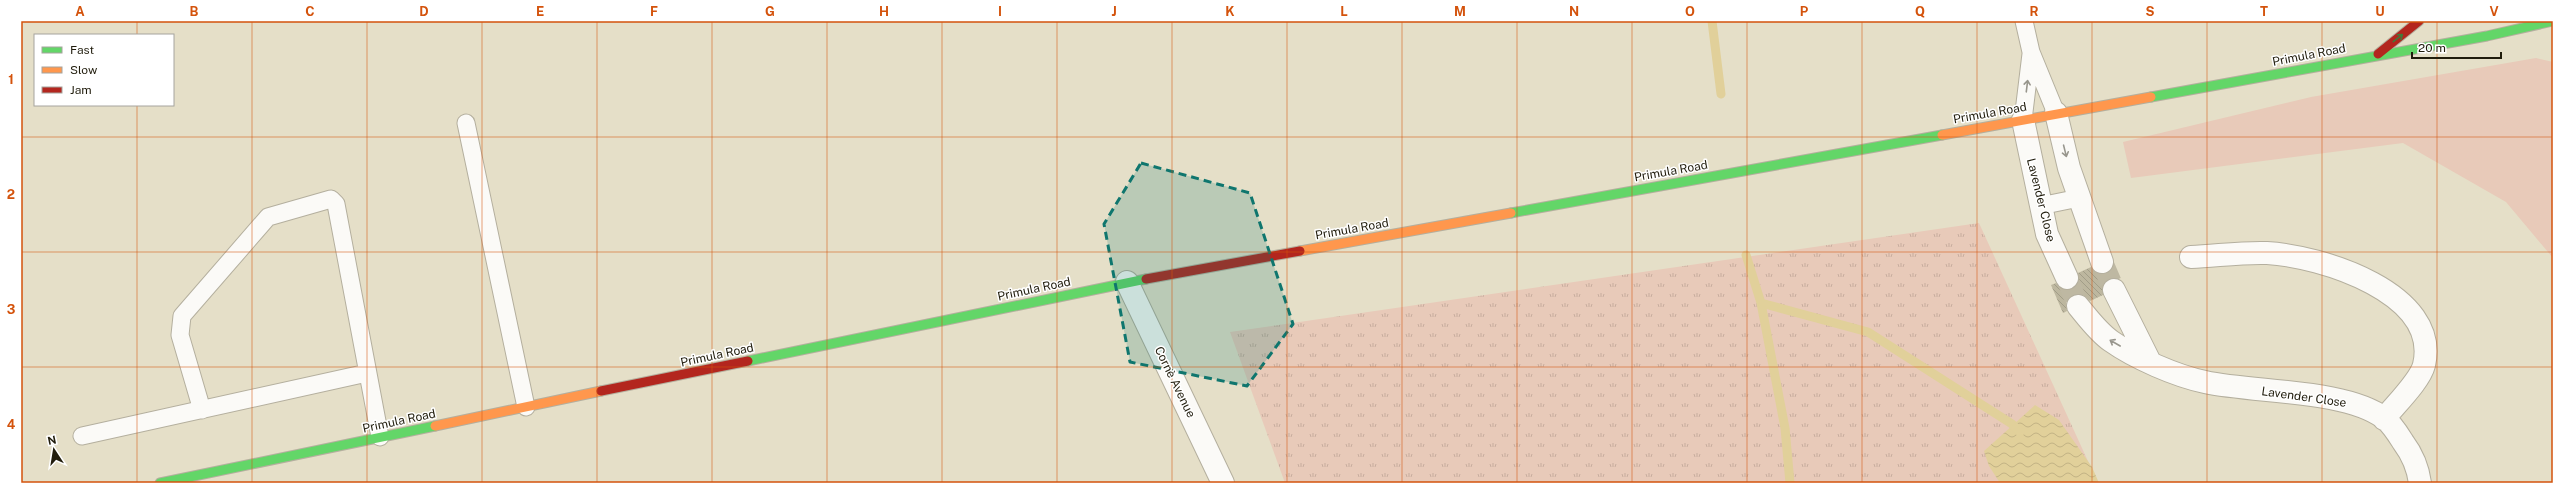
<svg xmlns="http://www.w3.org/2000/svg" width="2574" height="504" viewBox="0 0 2574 504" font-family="'Public Sans',sans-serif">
	<defs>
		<pattern id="park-tufts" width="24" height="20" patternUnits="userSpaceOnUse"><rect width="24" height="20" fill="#e8cab9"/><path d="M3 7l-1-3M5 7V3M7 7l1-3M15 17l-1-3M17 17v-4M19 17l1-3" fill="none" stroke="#c7ad9e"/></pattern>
		<pattern id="water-waves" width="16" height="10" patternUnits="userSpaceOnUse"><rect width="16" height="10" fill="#e1d09a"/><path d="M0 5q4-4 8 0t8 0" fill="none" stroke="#c1b284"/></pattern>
		<pattern id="building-back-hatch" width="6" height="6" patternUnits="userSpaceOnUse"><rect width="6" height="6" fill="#bdb79f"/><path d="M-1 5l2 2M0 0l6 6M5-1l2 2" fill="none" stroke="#a29d88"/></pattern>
	</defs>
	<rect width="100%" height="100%" fill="#e5dfc8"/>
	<path fill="#e8cab9" d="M 2536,58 L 2553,62 L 2553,258 L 2506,202 L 2403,143 L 2131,178 L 2123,142 L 2311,97 Z"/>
	<path fill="url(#park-tufts)" d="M 1979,223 L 2098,483 L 1285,483 L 1230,332 Z"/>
	<path fill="url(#water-waves)" d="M 2035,405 L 2059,420 L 2092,467 L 2099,483 L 2000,483 L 1989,466 L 1984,451 Z"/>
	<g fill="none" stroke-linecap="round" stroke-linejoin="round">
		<path stroke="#e1d09a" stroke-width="9" d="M 1712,21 L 1721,94
			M 1746,255 L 1761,303 L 1868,332 L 2012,424 L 2020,432
			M 1761,303 L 1785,428 L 1790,483"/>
	</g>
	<path fill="url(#building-back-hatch)" d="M 2091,267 L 2100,274 L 2111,271 L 2114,278 L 2103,283 L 2103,295 L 2090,301 L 2082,294 L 2070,296 L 2066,302 L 2067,311 L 2063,313 L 2051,285 L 2056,283 L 2060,288 L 2072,289 L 2077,285 L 2078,273 Z"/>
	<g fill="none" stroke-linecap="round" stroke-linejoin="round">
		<path stroke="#beb8a2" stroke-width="22" stroke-dasharray="22 11" stroke-linecap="butt" d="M 2102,262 L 2114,290
			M 2067,278 L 2078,306"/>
		<g stroke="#b4af9e" stroke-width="19">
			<path id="lane" d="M 2024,21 L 2031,52 L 2056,113
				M 2023,120 L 2031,54
				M 466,123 L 526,407
				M 2040,206 L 2079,198
				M 202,410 L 180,335 L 182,316 L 268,217 L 331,199 L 336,204 L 380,437
				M 82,436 L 367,373"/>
		</g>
		<g stroke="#b4af9e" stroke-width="24">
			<path id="street" d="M 2056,113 L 2069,168 L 2102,262
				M 2023,120 L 2047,234 L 2067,278
				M 2191,257 C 2216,256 2242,252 2267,253 C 2321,256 2441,293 2424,365 C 2420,381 2395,405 2384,419
				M 1127,282 L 1223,483
				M 2114,290 L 2150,362
				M 2078,306 C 2088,318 2098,332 2111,341 C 2135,358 2176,376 2205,382 C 2255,393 2345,389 2384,418 C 2392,424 2398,434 2403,442 C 2412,454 2418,468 2420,483"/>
		</g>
		<g stroke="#b4af9e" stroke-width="11">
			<path id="fast" d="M 2151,97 L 2487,36 L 2553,21
				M 1511,213 L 1942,135
				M 748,361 L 1146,279
				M 160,483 L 435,426"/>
		</g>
		<g stroke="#b4af9e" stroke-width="11">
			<path id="slow" d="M 1942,135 L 2151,97
				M 1300,251 L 1511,213
				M 435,426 L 601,391"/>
		</g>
		<g stroke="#b4af9e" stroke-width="11">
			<path id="jam" d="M 2378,54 L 2419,21
				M 1146,279 L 1300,251
				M 601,391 L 748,361"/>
		</g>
		<use href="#lane" stroke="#fbfaf7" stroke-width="17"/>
		<use href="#street" stroke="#fbfaf7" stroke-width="22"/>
		<use href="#fast" stroke="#63d668" stroke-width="9"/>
		<use href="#slow" stroke="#ff974d" stroke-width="9"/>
		<use href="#jam" stroke="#b3261e" stroke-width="9"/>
	</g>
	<defs><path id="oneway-shaft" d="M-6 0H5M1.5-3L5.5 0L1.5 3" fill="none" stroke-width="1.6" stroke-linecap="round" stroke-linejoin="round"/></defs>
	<use stroke="#42793a" href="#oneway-shaft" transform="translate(2398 38) rotate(-38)"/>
	<g stroke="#98968d">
		<use href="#oneway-shaft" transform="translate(2027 86) rotate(-83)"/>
		<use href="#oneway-shaft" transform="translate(2065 151) rotate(76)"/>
		<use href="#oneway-shaft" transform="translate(2115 343) rotate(-150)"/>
	</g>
	<path fill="#0f766e" fill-opacity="0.2" stroke="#0f766e" stroke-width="3" stroke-dasharray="8 5" stroke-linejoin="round" d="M 1141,163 L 1250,193 L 1293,324 L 1247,386 L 1130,362 L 1104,224 Z"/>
	<path fill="none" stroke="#d4530c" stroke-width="1" stroke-opacity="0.55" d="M 137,21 L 137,35M 252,21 L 252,483M 367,21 L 367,483M 482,21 L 482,483M 597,21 L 597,483M 712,21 L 712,483M 827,21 L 827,483M 942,21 L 942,483M 1057,21 L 1057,483M 1172,21 L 1172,483M 1287,21 L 1287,483M 1402,21 L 1402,483M 1517,21 L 1517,483M 1632,21 L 1632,483M 1747,21 L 1747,483M 1862,21 L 1862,483M 1977,21 L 1977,483M 2092,21 L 2092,483M 2207,21 L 2207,483M 2322,21 L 2322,483M 2437,21 L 2437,483M 137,105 L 137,483M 21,137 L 2553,137M 21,252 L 2553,252M 21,367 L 2553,367"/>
	<g text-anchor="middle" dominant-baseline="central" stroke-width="3" stroke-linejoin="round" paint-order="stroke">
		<g font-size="12" fill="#201c0c" stroke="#fff">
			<text transform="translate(2309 55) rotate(-11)">Primula Road</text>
			<text transform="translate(1990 113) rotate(-10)">Primula Road</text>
			<text transform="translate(1671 171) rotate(-10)">Primula Road</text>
			<text transform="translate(2041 200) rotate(76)">Lavender Close</text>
			<text transform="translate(1352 229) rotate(-10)">Primula Road</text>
			<text transform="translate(1034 289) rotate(-12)">Primula Road</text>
			<text transform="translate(717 355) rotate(-12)">Primula Road</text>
			<text transform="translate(1175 382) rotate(64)">Cornè Avenue</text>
			<text transform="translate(2304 397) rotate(8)">Lavender Close</text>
			<text transform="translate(399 421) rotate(-12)">Primula Road</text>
		</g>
	</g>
	<rect width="2574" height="504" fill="none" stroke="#ffffff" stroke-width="44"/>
	<rect x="34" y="34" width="140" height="72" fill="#ffffff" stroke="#a6a49e"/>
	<rect x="42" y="47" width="20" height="6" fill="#63d668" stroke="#a6a49e"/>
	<text x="70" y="54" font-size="12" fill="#201c0c">Fast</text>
	<rect x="42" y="67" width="20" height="6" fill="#ff974d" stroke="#a6a49e"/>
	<text x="70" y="74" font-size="12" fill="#201c0c">Slow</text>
	<rect x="42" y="87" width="20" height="6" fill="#b3261e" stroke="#a6a49e"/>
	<text x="70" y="94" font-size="12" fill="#201c0c">Jam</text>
	<g transform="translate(54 450) rotate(348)" stroke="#ffffff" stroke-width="3" paint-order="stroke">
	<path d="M0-3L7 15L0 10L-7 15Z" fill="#201c0c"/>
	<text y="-6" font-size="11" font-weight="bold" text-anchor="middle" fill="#201c0c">N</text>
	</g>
	<path d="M2412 52v6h89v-6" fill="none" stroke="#201c0c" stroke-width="2"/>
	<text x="2418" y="52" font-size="12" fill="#201c0c" stroke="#ffffff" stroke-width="3" paint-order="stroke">20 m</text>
	<rect x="22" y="22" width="2530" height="460" fill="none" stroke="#d4530c" stroke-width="1.5"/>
	<g font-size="13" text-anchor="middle" font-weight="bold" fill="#d4530c">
		<text x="80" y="16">A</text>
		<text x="194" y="16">B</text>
		<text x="310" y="16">C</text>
		<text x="424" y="16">D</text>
		<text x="540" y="16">E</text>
		<text x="654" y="16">F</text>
		<text x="770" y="16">G</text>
		<text x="884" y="16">H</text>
		<text x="1000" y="16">I</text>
		<text x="1114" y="16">J</text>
		<text x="1230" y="16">K</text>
		<text x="1344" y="16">L</text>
		<text x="1460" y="16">M</text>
		<text x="1574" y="16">N</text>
		<text x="1690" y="16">O</text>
		<text x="1804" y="16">P</text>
		<text x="1920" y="16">Q</text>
		<text x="2034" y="16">R</text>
		<text x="2150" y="16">S</text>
		<text x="2264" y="16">T</text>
		<text x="2380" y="16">U</text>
		<text x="2494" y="16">V</text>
		<text x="11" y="84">1</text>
		<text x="11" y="199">2</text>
		<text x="11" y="314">3</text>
		<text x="11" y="429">4</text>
	</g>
</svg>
